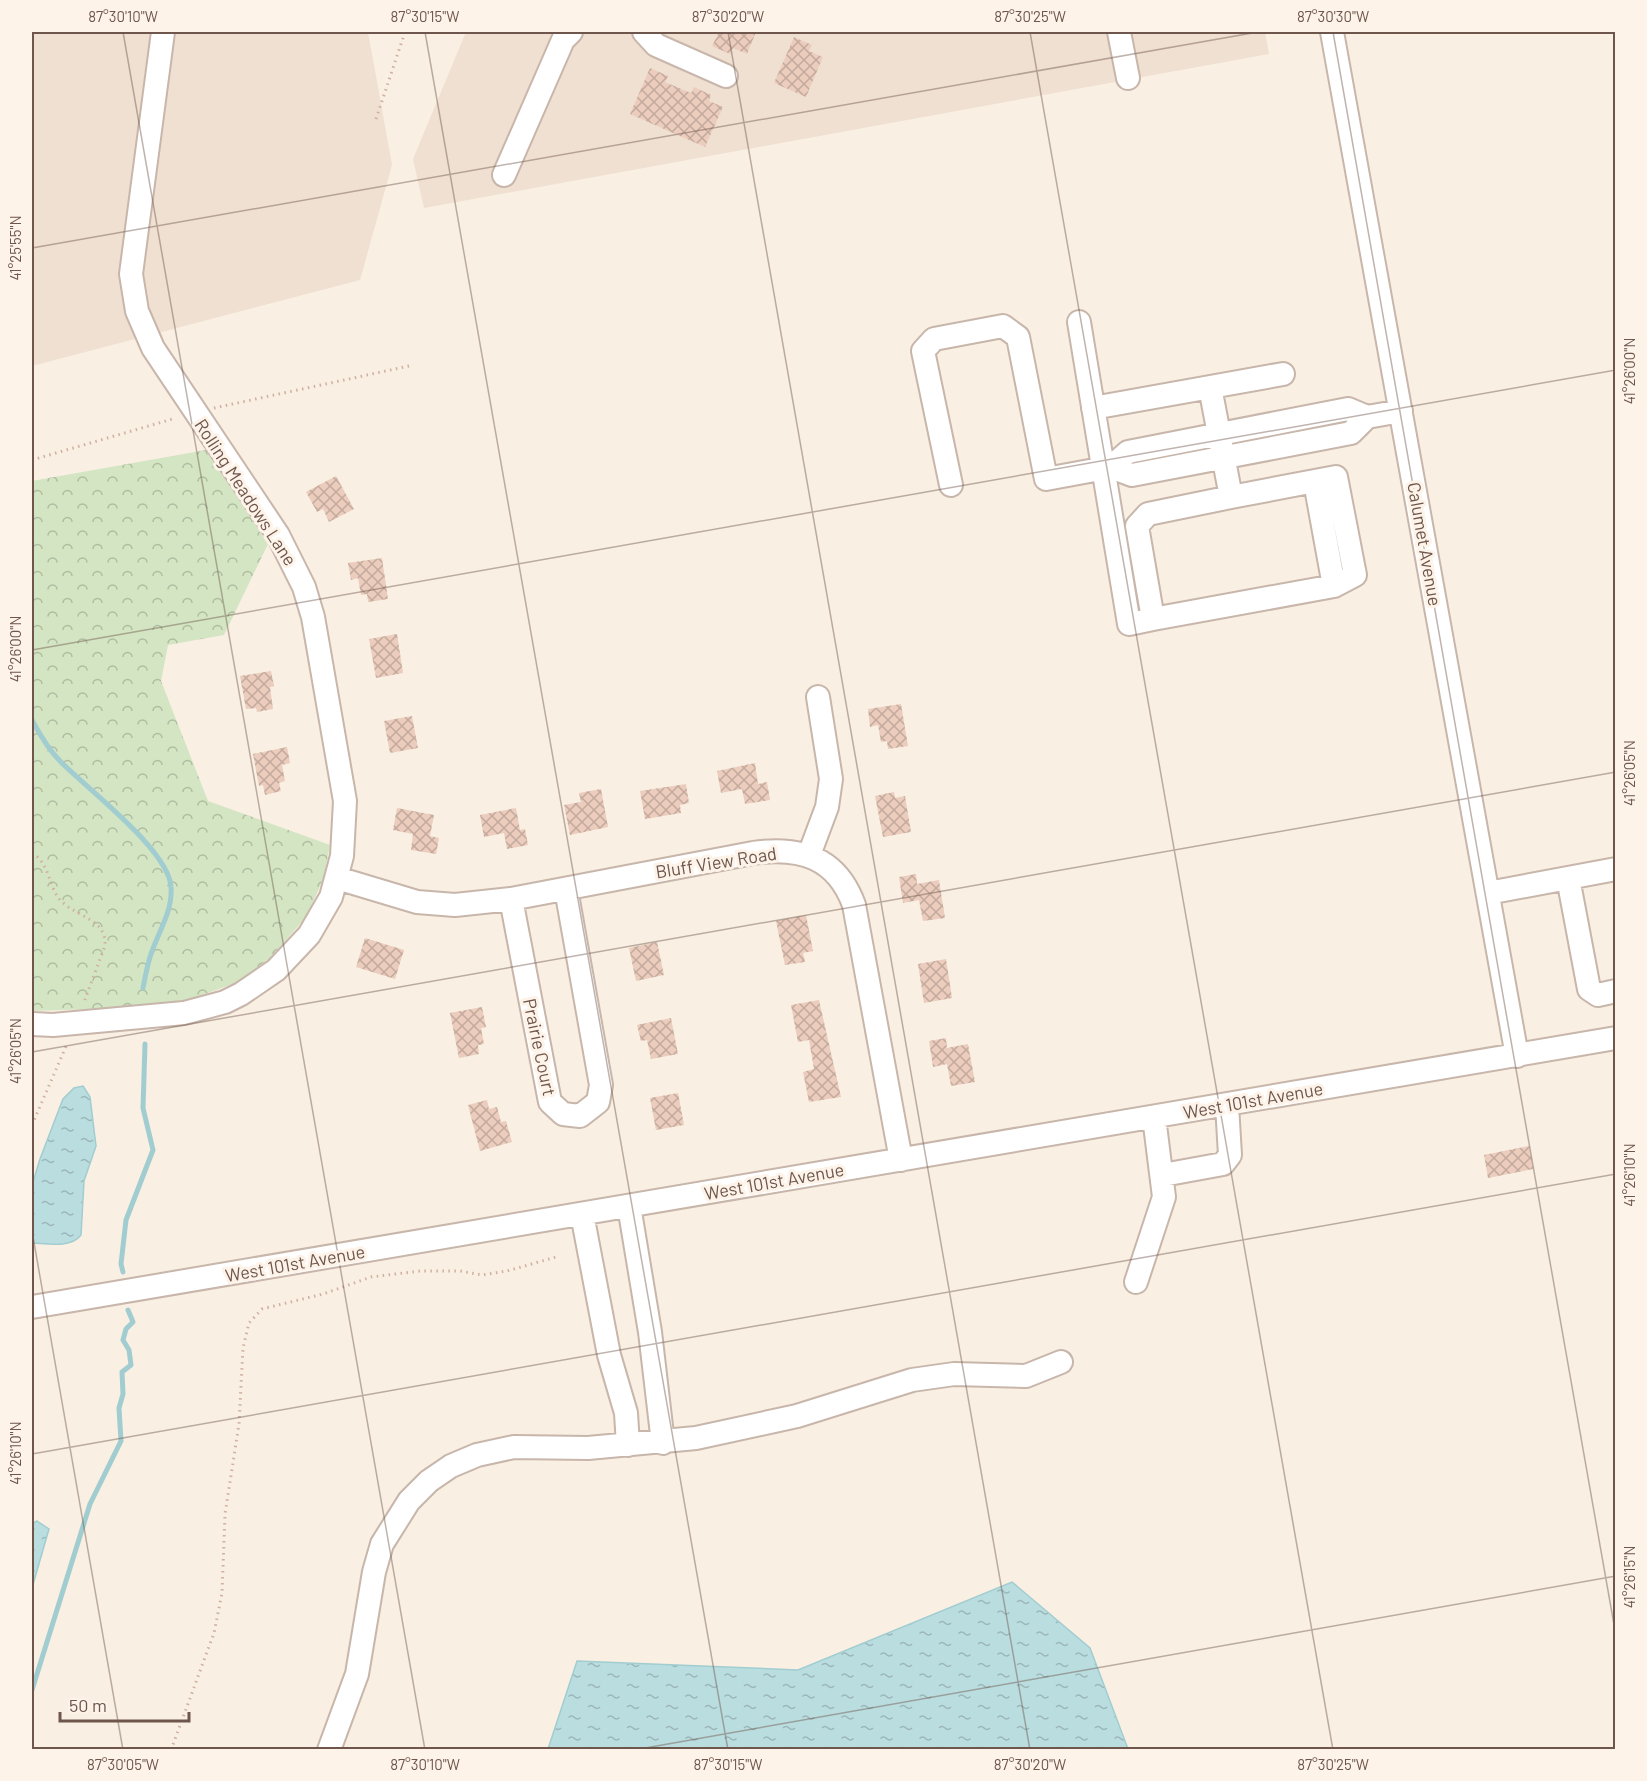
<svg xmlns="http://www.w3.org/2000/svg" width="1647" height="1781" viewBox="0 0 1647 1781" font-family="Barlow,sans-serif">
	<defs>
		<pattern id="forest-crowns" width="20" height="18" patternUnits="userSpaceOnUse" patternTransform="scale(1.5)"><rect width="20" height="18" fill="#d3e5c3"/><path d="M2 6a3 3 0 1 1 6 0M12 15a3 3 0 1 1 6 0" fill="none" stroke="#afbca1"/></pattern>
		<pattern id="water-ripples" width="26" height="14" patternUnits="userSpaceOnUse" patternTransform="scale(1.5)"><rect width="26" height="14" fill="#badde0"/><path d="M2 4q2-2 4 0t4 0M15 11q2-2 4 0t4 0" fill="none" stroke="#9bb6b8"/></pattern>
		<pattern id="building-cross-hatch" width="8" height="8" patternUnits="userSpaceOnUse" patternTransform="scale(1.5)"><rect width="8" height="8" fill="#eccdbd"/><path d="M0 0l8 8M0 8l8-8" fill="none" stroke="#c3a99c"/></pattern>
	</defs>
	<rect width="100%" height="100%" fill="#f9efe3"/>
	<path fill="#f0e0d2" d="M 32,32 L 368,32 L 392,165 L 360,280 L 32,366 Z
		M 466,32 L 1265,32 L 1269,54 L 424,208 L 413,159 Z"/>
	<path fill="url(#forest-crowns)" d="M 206,450 L 268,544 L 224,635 L 168,645 L 161,681 L 208,801 L 330,845 L 324,877 L 307,916 L 269,959 L 235,983 L 181,1003 L 123,1008 L 32,1011 L 32,481 Z"/>
	<path fill="url(#water-ripples)" stroke="#a1cdd1" stroke-width="1.5" d="M 83,1086 L 90,1097 L 96,1146 L 84,1181 L 81,1235 C 71,1248 49,1244 34,1243 L 32,1241 L 32,1185 L 40,1159 L 63,1099 L 74,1088 Z
		M 37,1521 L 49,1529 L 32,1588 L 32,1524 Z
		M 1012,1582 L 1090,1648 L 1128,1749 L 548,1749 L 577,1661 L 798,1670 Z"/>
	<g fill="none" stroke-linecap="round" stroke-linejoin="round">
		<path stroke="#a1cdd1" stroke-width="5" d="M 32,720 C 40,735 48,749 60,761 C 86,788 169,850 171,887 C 173,912 157,934 150,957 C 147,967 145,978 143,988
			M 123,1272 L 121,1264 L 126,1220 L 153,1150 L 143,1108 L 145,1044
			M 32,1690 L 90,1504 L 121,1441 L 119,1408 L 123,1394 L 122,1372 L 131,1365 L 129,1350 L 123,1340 L 126,1329 L 133,1322 L 128,1310"/>
	</g>
	<path fill="url(#building-cross-hatch)" d="M 719,32 L 756,32 L 747,54 L 733,48 L 730,54 L 712,46 Z
		M 794,37 L 812,45 L 809,51 L 823,57 L 806,97 L 774,83 Z
		M 650,68 L 668,76 L 665,82 L 691,93 L 694,87 L 711,95 L 709,101 L 723,107 L 705,147 L 630,114 Z
		M 336,476 L 354,509 L 329,522 L 323,509 L 317,512 L 306,492 Z
		M 382,558 L 388,599 L 368,602 L 367,594 L 361,595 L 358,578 L 351,580 L 348,563 Z
		M 397,634 L 403,673 L 376,678 L 369,639 Z
		M 271,671 L 274,686 L 270,687 L 273,709 L 257,712 L 256,708 L 246,709 L 240,676 Z
		M 901,704 L 908,746 L 888,749 L 887,741 L 881,742 L 878,725 L 870,727 L 868,709 Z
		M 412,716 L 418,748 L 390,753 L 384,721 Z
		M 287,747 L 290,763 L 282,765 L 285,781 L 279,783 L 281,791 L 265,795 L 263,785 L 259,786 L 253,754 Z
		M 755,763 L 758,784 L 767,782 L 770,800 L 745,804 L 742,789 L 721,793 L 717,771 Z
		M 686,784 L 689,803 L 680,805 L 681,813 L 645,819 L 640,791 Z
		M 601,789 L 608,827 L 570,835 L 564,805 L 581,802 L 579,793 Z
		M 894,792 L 895,798 L 905,796 L 911,832 L 883,837 L 875,796 Z
		M 397,808 L 434,815 L 430,836 L 439,838 L 436,854 L 411,850 L 413,834 L 393,830 Z
		M 516,808 L 520,830 L 525,829 L 528,845 L 507,849 L 504,833 L 484,837 L 480,815 Z
		M 916,874 L 917,884 L 939,880 L 945,918 L 923,921 L 919,900 L 903,903 L 899,877 Z
		M 806,915 L 813,951 L 803,953 L 805,962 L 785,965 L 776,921 Z
		M 365,938 L 404,950 L 395,979 L 356,967 Z
		M 657,942 L 664,975 L 636,981 L 629,948 Z
		M 946,959 L 952,998 L 924,1003 L 918,964 Z
		M 819,1000 L 841,1097 L 809,1102 L 803,1072 L 814,1069 L 809,1040 L 798,1042 L 791,1005 Z
		M 482,1007 L 486,1027 L 481,1028 L 484,1044 L 478,1045 L 479,1054 L 459,1058 L 450,1013 Z
		M 671,1018 L 678,1054 L 651,1059 L 647,1040 L 641,1041 L 637,1025 Z
		M 946,1038 L 947,1048 L 968,1044 L 975,1082 L 951,1086 L 947,1064 L 933,1067 L 929,1041 Z
		M 678,1093 L 684,1125 L 656,1130 L 650,1098 Z
		M 487,1100 L 489,1109 L 497,1107 L 501,1122 L 506,1121 L 512,1142 L 480,1151 L 468,1105 Z
		M 1529,1146 L 1533,1169 L 1488,1178 L 1484,1155 Z"/>
	<g fill="none" stroke-linecap="round" stroke-linejoin="round">
		<g stroke="#c8b6ab" stroke-width="26">
			<path id="minor" d="M 644,32 L 656,45 L 726,76
				M 1119,32 L 1128,78
				M 1332,32 L 1517,1056
				M 504,175 L 563,40 L 571,32
				M 1079,322 L 1129,624 L 1153,619
				M 1210,387 L 1231,497 L 1148,514 L 1137,526 L 1153,619 L 1334,586 L 1355,575 L 1336,477 L 1231,497
				M 1093,408 L 1283,374
				M 1111,467 L 1128,452 L 1348,409 L 1367,417 L 1401,411
				M 1315,482 L 1334,586
				M 951,485 L 923,351 L 934,339 L 1003,326 L 1018,337 L 1046,479 L 1111,467 L 1132,475 L 1351,433 L 1367,417
				M 809,855 L 827,807 L 831,779 L 818,697
				M 337,878 L 417,902 L 455,905 L 511,899 L 753,853 C 801,846 837,858 854,905 L 901,1160
				M 1568,878 L 1589,989 L 1598,995 L 1616,991
				M 1488,893 L 1616,869
				M 511,899 L 550,1102 L 563,1114 L 580,1116 L 598,1102 L 601,1085 L 566,889
				M 32,1024 L 53,1025 L 184,1013 L 225,1002 L 241,994 L 276,970 L 309,935 L 331,897 L 342,856 L 345,801 L 313,617 L 304,587 L 278,535 L 153,348 L 137,311 L 131,274 L 163,32
				M 1163,1175 L 1223,1164 L 1230,1155 L 1227,1105
				M 629,1206 L 650,1332 L 663,1443
				M 582,1214 L 609,1355 L 626,1413 L 628,1445
				M 1136,1282 L 1164,1197 L 1154,1117
				M 32,1307 L 1616,1038
				M 329,1750 L 357,1674 L 374,1572 L 382,1544 L 409,1501 L 429,1481 L 451,1466 L 477,1455 L 514,1447 L 588,1448 L 696,1438 L 797,1416 L 912,1380 L 954,1374 L 1026,1376 L 1061,1362"/>
		</g>
		<path stroke="#d0b0a1" stroke-width="3" stroke-dasharray="1.5 4.5" stroke-linecap="butt" d="M 376,119 L 405,32
			M 214,408 L 409,366
			M 32,460 L 176,418
			M 32,853 C 50,863 48,887 61,901 C 77,917 107,919 105,946 L 84,1002
			M 32,1125 L 67,1044
			M 171,1750 L 214,1633 L 222,1593 L 225,1514 L 239,1424 L 243,1348 L 249,1323 L 262,1309 L 323,1294 L 371,1277 L 420,1271 L 460,1271 L 482,1275 L 507,1271 L 556,1257"/>
		<use href="#minor" stroke="#fff" stroke-width="22"/>
	</g>
	<path fill="none" stroke="#6e564c" stroke-width="1.5" stroke-opacity="0.45" d="M 123,32 L 425,1750M 425,32 L 728,1750M 728,32 L 1030,1750M 1030,32 L 1333,1750M 1333,32 L 1616,1636M 32,248 L 1258,32M 32,650 L 1616,370M 32,1052 L 1616,772M 32,1231 L 123,1750M 32,1454 L 1616,1174M 634,1750 L 1616,1576"/>
	<g text-anchor="middle" dominant-baseline="central" stroke-width="6" stroke-linejoin="round" paint-order="stroke">
		<g font-size="18" fill="#6e564c" stroke="#fdf3e8">
			<text transform="translate(246 492) rotate(57)">Rolling Meadows Lane</text>
			<text transform="translate(1425 544) rotate(80)">Calumet Avenue</text>
			<text transform="translate(716 862) rotate(-9)">Bluff View Road</text>
			<text transform="translate(540 1047) rotate(78)">Prairie Court</text>
			<text transform="translate(1253 1100) rotate(-10)">West 101st Avenue</text>
			<text transform="translate(774 1181) rotate(-10)">West 101st Avenue</text>
			<text transform="translate(295 1263) rotate(-10)">West 101st Avenue</text>
		</g>
	</g>
	<rect width="1647" height="1781" fill="none" stroke="#fdf3e8" stroke-width="66"/>
	<path d="M60 1712v9h129v-9" fill="none" stroke="#6e564c" stroke-width="3"/>
	<text x="69" y="1712" font-size="18" fill="#6e564c" stroke="#fdf3e8" stroke-width="4.5" paint-order="stroke">50 m</text>
	<rect x="33" y="33" width="1581" height="1715" fill="none" stroke="#6e564c" stroke-width="2"/>
	<g font-size="15" text-anchor="middle" fill="#6e564c">
		<text x="123" y="22">87°30'10"W</text>
		<text x="425" y="22">87°30'15"W</text>
		<text x="728" y="22">87°30'20"W</text>
		<text x="1030" y="22">87°30'25"W</text>
		<text x="1333" y="22">87°30'30"W</text>
		<text transform="translate(16 248) rotate(-90)" y="5">41°25'55"N</text>
		<text transform="translate(1630 371) rotate(-90)" y="5">41°26'00"N</text>
		<text transform="translate(16 649) rotate(-90)" y="5">41°26'00"N</text>
		<text transform="translate(1630 773) rotate(-90)" y="5">41°26'05"N</text>
		<text transform="translate(16 1051) rotate(-90)" y="5">41°26'05"N</text>
		<text transform="translate(1630 1175) rotate(-90)" y="5">41°26'10"N</text>
		<text transform="translate(16 1453) rotate(-90)" y="5">41°26'10"N</text>
		<text transform="translate(1630 1577) rotate(-90)" y="5">41°26'15"N</text>
		<text x="123" y="1770">87°30'05"W</text>
		<text x="425" y="1770">87°30'10"W</text>
		<text x="728" y="1770">87°30'15"W</text>
		<text x="1030" y="1770">87°30'20"W</text>
		<text x="1333" y="1770">87°30'25"W</text>
	</g>
</svg>
